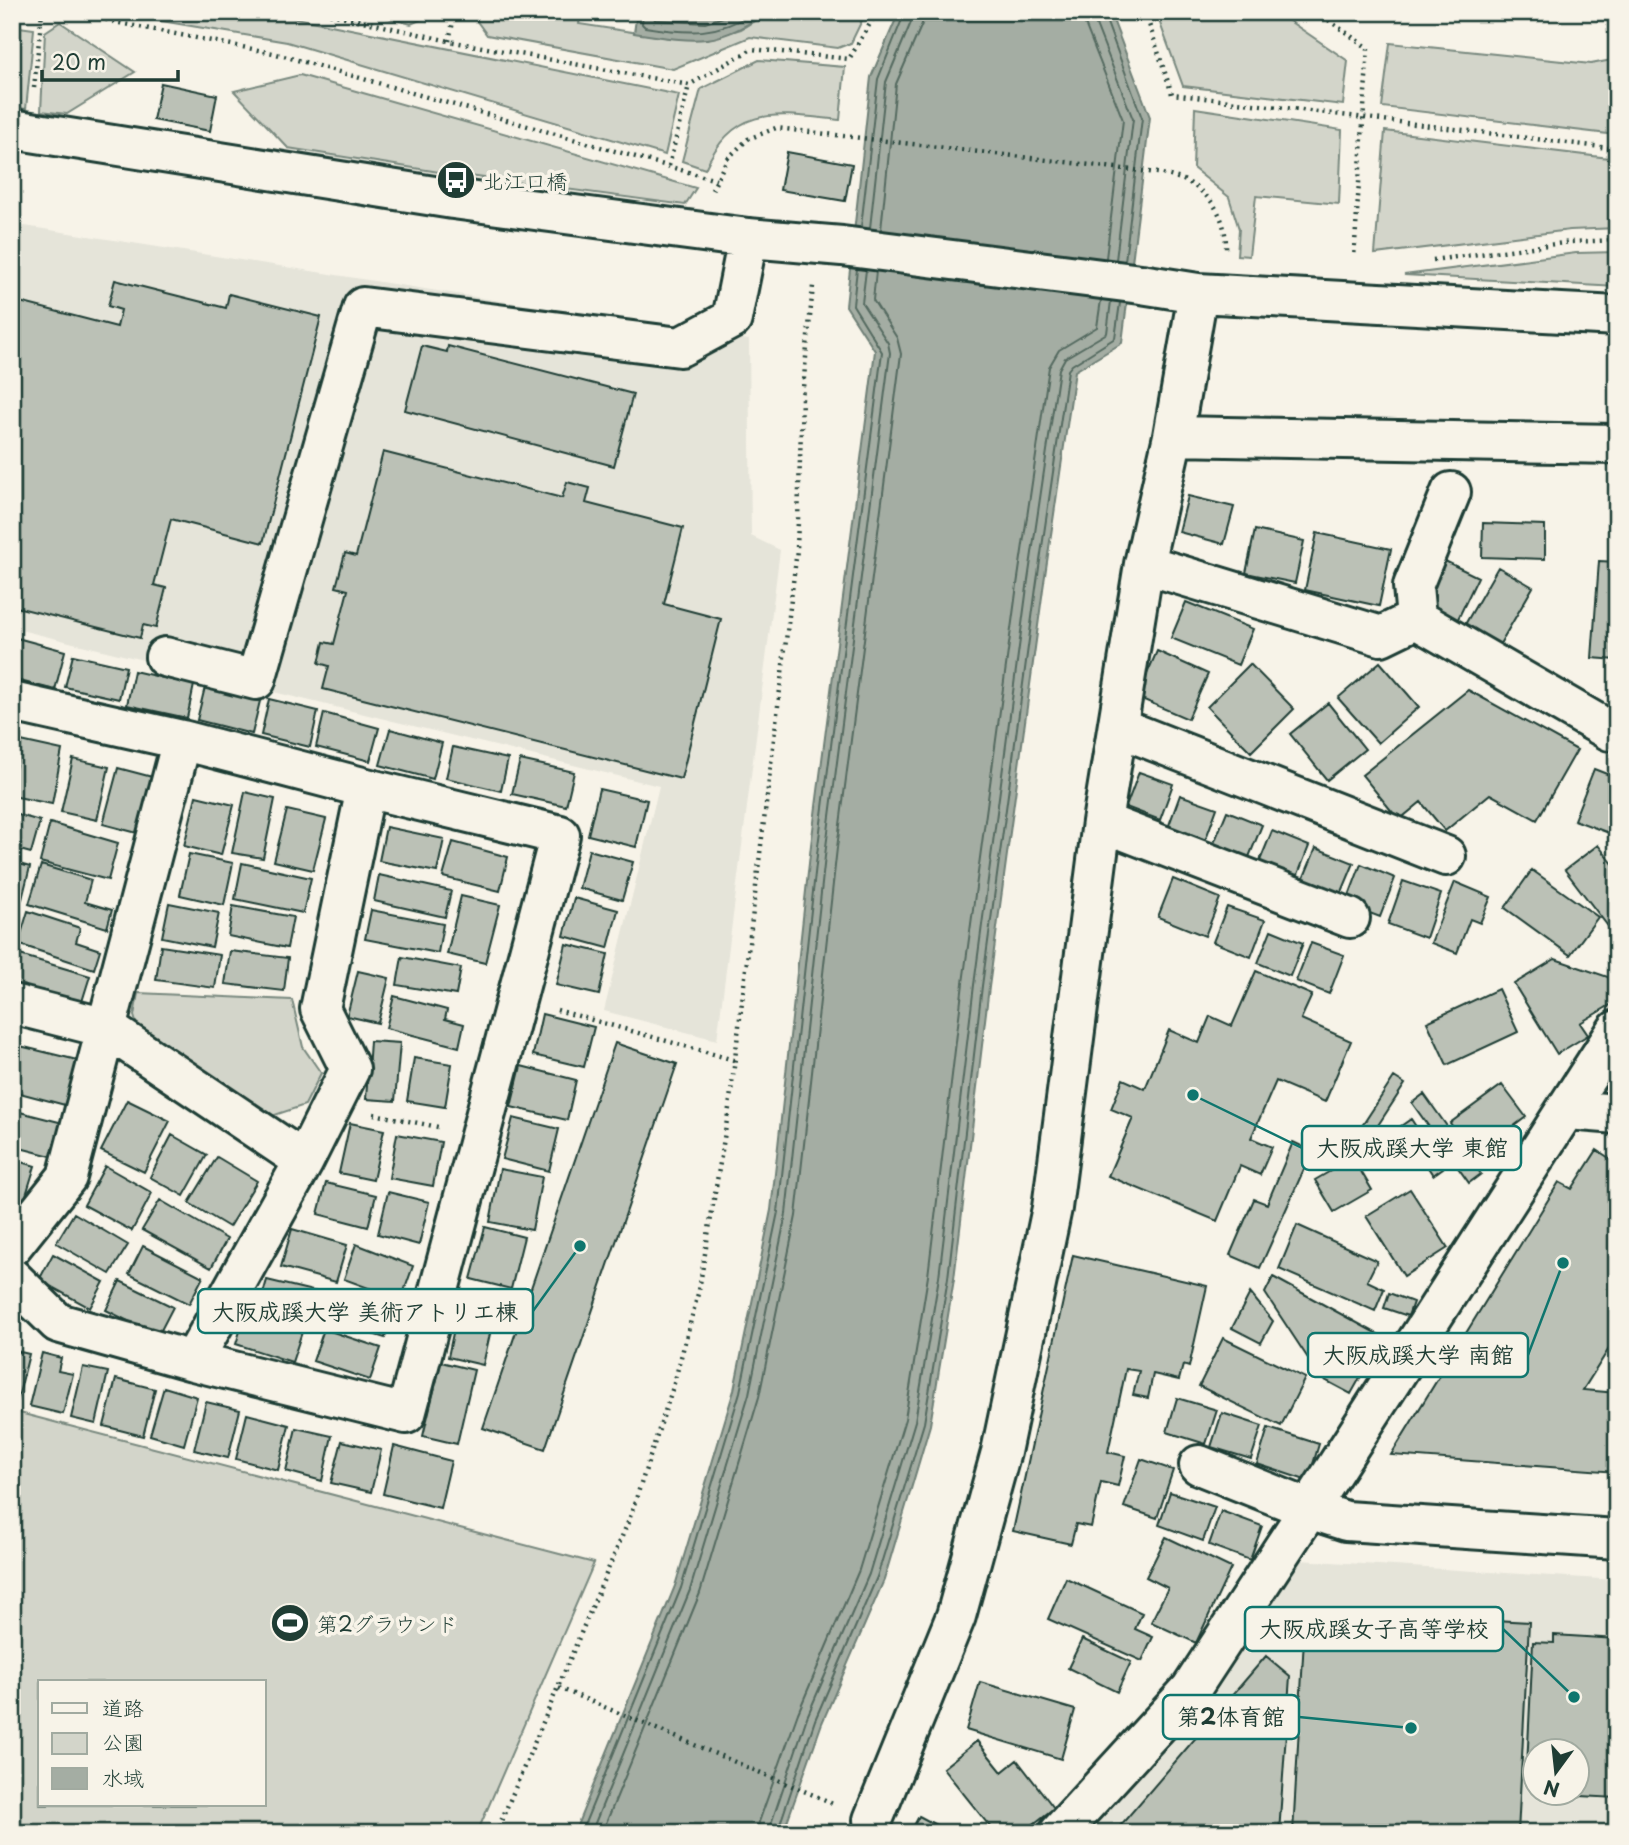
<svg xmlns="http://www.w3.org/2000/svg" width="1629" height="1845" viewBox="0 0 1629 1845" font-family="'Playpen Sans','Klee One',sans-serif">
	<rect width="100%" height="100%" fill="#f7f3e8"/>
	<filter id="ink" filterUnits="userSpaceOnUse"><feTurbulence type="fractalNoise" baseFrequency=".0143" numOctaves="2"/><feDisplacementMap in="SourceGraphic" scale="14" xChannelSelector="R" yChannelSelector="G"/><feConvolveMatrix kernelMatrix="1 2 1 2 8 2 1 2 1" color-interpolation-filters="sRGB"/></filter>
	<g filter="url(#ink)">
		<path fill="#e5e4d9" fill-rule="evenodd" d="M 12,224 L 749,340 L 751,536 L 780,550 L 717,1040 L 604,1011 L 659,786 L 12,628 Z
			M 1299,1560 L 1617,1580 L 1617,1833 L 1086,1833 L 1212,1698 ZM 1534,1750 L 1576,1750 L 1576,1792 L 1534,1792 Z"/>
		<path fill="#d3d5ca" stroke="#79897f" stroke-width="2" fill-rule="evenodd" d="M 108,12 L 227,12 L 291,17 L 679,95 L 665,155 L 287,42 Z
			M 366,12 L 430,12 L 429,16 L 411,24 Z
			M 477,12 L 581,12 L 579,24 L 671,38 L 707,39 L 741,29 L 769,12 L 866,12 L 851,43 L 838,48 L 750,37 L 673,69 L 487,35 L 476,20 Z
			M 1159,12 L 1276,12 L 1348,61 L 1343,105 L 1183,86 L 1157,15 Z
			M 60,22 L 135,72 L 67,114 L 41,111 L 45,32 Z
			M 12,26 L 34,29 L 26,109 L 12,107 Z
			M 1390,43 L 1591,64 L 1617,59 L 1617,135 L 1382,107 Z
			M 759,60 L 845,67 L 840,120 C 780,114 735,102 705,169 L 682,161 L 701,89 Z
			M 300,75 L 696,188 L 685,205 L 439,172 L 288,148 L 234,91 Z
			M 1195,108 L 1342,130 L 1339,204 L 1256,196 L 1249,256 L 1237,255 L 1239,229 L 1229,197 L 1193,168 Z
			M 1385,131 L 1617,159 L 1617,228 L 1570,230 L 1375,254 Z
			M 1617,252 L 1617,287 L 1404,275 L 1576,253 Z
			M 138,993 L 292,1000 L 303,1047 L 321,1073 L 305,1105 L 272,1116 L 141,1038 L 134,1016 Z
			M 12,1411 L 594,1563 L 477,1833 L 12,1833 ZM 40,1682 L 264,1682 L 264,1805 L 40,1805 Z"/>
		<path fill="#a4ada3" stroke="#6f8077" stroke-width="2" d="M 637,12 L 769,12 C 750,23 730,36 707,39 C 684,42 657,36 634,33 Z
			M 899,12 L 1110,12 L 1150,117 L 1122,343 L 1075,371 L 1043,589 L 989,987 L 954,1279 L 930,1425 L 884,1580 L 822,1723 L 783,1833 L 574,1833 L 675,1586 L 734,1390 L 771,1210 L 811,845 L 875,351 L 846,306 L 871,77 Z"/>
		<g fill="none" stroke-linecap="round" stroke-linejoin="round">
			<path stroke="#546a60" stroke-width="2" d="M 643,12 L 642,24 L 645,27 C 689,34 716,36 755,12
				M 652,12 L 655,20 L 705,23 L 738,12
				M 1084,12 L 1085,24 L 1123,120 L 1106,258
				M 1094,12 L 1095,22 L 1133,119 L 1116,260
				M 1103,12 L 1142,118 L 1125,261
				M 861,227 L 878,79 L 905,12
				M 870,228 L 886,82 L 912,20 L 913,12
				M 881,230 L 896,84 L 922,24 L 924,12
				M 581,1833 L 681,1588 L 740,1392 L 778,1212 L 818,846 L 882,352 L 853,305 L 857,269
				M 591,1833 L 690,1590 L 749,1394 L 786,1214 L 826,847 L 890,353 L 888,343 L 862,303 L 866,270
				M 602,1833 L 700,1593 L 759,1397 L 796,1216 L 837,848 L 901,354 L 897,338 L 873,300 L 876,271
				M 757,1833 L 759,1822 L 798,1713 L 859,1570 L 905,1419 L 928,1276 L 963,983 L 1017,585 L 1049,367 L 1059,350 L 1097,327 L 1101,300
				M 768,1833 L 807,1717 L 869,1574 L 915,1421 L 939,1277 L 974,985 L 1027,587 L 1059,369 L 1065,358 L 1107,333 L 1111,301
				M 777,1833 L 815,1720 L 877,1577 L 924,1423 L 948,1278 L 982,986 L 1036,588 L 1068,370 L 1072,365 L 1115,338 L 1120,303"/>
		</g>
		<path fill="#bbc1b6" stroke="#1f3d34" stroke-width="2" d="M 161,83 L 217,95 L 210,131 L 153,120 Z
			M 787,152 L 852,164 L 845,201 L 780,190 Z
			M 115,280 L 226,308 L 229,294 L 321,317 L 263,543 L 171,519 L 154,585 L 166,588 L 156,628 L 143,625 L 140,638 L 12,606 L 12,300 L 117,327 L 121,310 L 108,306 Z
			M 422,346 L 447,352 L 448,346 L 633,394 L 614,466 L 405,410 Z
			M 383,452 L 562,498 L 567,482 L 590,488 L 586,503 L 683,528 L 664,604 L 721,619 L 681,779 L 323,689 L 329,666 L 319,663 L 324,642 L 334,644 L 348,590 L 336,587 L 345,553 L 356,556 Z
			M 1188,496 L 1234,507 L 1224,544 L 1179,532 Z
			M 1483,523 L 1545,525 L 1545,559 L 1482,557 Z
			M 1255,530 L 1304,541 L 1295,583 L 1246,573 Z
			M 1317,533 L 1391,549 L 1379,606 L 1305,590 Z
			M 1445,561 L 1478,577 L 1457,621 L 1436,611 L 1430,593 Z
			M 1599,561 L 1617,562 L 1617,660 L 1592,658 Z
			M 1498,567 L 1533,587 L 1497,649 L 1463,628 Z
			M 1186,602 L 1253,629 L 1238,665 L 1171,638 Z
			M 17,638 L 65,651 L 55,690 L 12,679 L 12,656 Z
			M 1157,651 L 1208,674 L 1188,719 L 1137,697 Z
			M 73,655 L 126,667 L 119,699 L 65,687 Z
			M 1380,662 L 1419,707 L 1378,743 L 1338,698 Z
			M 1250,664 L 1294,709 L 1251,752 L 1207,707 Z
			M 134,671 L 194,685 L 187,718 L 127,705 Z
			M 205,687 L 260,701 L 252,734 L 197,720 Z
			M 1468,690 L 1577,750 L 1537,820 L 1490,794 L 1445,831 L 1421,802 L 1399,820 L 1362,775 Z
			M 269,699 L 318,711 L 310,747 L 261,735 Z
			M 1328,703 L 1365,749 L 1327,780 L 1290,734 Z
			M 324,713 L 379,728 L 370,761 L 316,747 Z
			M 390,729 L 442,743 L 433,779 L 380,765 Z
			M 21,741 L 62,750 L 52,804 L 12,796 L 12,783 Z
			M 453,747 L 508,759 L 501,791 L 446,778 Z
			M 73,759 L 109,767 L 97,820 L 61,812 Z
			M 520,760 L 574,772 L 566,806 L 512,794 Z
			M 118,768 L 156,778 L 141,834 L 103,824 Z
			M 1594,769 L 1617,778 L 1617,836 L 1574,820 Z
			M 1139,772 L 1173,784 L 1160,820 L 1126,807 Z
			M 599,789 L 647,800 L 636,847 L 588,835 Z
			M 245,792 L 275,799 L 263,858 L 232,853 Z
			M 1180,795 L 1217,808 L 1205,841 L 1168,828 Z
			M 196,796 L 234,805 L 221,855 L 184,846 Z
			M 287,810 L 326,819 L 313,870 L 274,861 Z
			M 1227,811 L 1262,825 L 1247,862 L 1212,848 Z
			M 12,813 L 40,821 L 31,853 L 12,848 Z
			M 50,823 L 118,843 L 108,880 L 40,862 Z
			M 386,827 L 444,839 L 437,872 L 379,861 Z
			M 1272,831 L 1309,846 L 1295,882 L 1257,868 Z
			M 453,842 L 508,857 L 500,891 L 443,877 Z
			M 1598,845 L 1617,869 L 1617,938 L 1565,870 Z
			M 1316,848 L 1354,863 L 1339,899 L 1301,884 Z
			M 589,850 L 633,862 L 622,900 L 579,888 Z
			M 189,854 L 233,863 L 224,905 L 180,895 Z
			M 12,862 L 30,867 L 22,899 L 12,897 Z
			M 242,863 L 311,878 L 303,913 L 235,899 Z
			M 1361,864 L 1395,878 L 1380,917 L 1346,904 Z
			M 41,865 L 91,880 L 85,902 L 112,910 L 107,928 L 29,904 Z
			M 1532,870 L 1598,917 L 1570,955 L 1505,908 Z
			M 379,875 L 451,891 L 445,917 L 374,901 Z
			M 1173,879 L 1220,898 L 1205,936 L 1158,917 Z
			M 1403,881 L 1441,894 L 1426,938 L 1388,924 Z
			M 1455,882 L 1491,897 L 1480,923 L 1470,919 L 1457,953 L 1431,943 Z
			M 461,896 L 500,905 L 485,963 L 447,954 Z
			M 574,898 L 618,910 L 608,948 L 564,936 Z
			M 169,903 L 219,913 L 212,947 L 162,937 Z
			M 233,906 L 293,917 L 287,948 L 228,936 Z
			M 1227,907 L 1265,920 L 1251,957 L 1213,942 Z
			M 371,910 L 443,924 L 438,953 L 365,939 Z
			M 28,911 L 80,928 L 76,942 L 100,950 L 94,969 L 18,944 Z
			M 1271,930 L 1303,943 L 1290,976 L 1258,963 Z
			M 1311,943 L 1344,955 L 1329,994 L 1296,981 Z
			M 566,944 L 608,954 L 599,995 L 556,985 Z
			M 161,946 L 220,955 L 215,988 L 156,980 Z
			M 230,951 L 288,958 L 284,991 L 225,984 Z
			M 20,955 L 90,976 L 80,1008 L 12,988 L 12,980 Z
			M 402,957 L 461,968 L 456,995 L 397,985 Z
			M 1555,959 L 1608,977 L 1617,992 L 1617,1001 L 1580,1023 L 1588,1035 L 1557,1054 L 1514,984 Z
			M 358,971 L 389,978 L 378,1023 L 347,1016 Z
			M 1256,971 L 1312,995 L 1301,1019 L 1351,1041 L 1325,1102 L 1276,1081 L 1251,1138 L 1272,1147 L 1260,1175 L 1240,1166 L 1217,1221 L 1108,1176 L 1133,1118 L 1111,1109 L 1123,1079 L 1145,1089 L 1169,1030 L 1199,1043 L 1210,1016 L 1232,1026 Z
			M 1498,989 L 1518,1032 L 1447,1065 L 1427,1022 Z
			M 394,996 L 447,1010 L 445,1019 L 464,1024 L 459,1047 L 386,1028 Z
			M 542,1014 L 594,1027 L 584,1067 L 533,1055 Z
			M 370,1041 L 400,1043 L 395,1101 L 366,1099 Z
			M 615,1043 L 677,1064 L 545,1449 L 483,1428 Z
			M 20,1046 L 77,1060 L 65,1105 L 12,1091 L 12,1077 Z
			M 414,1058 L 452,1064 L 445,1107 L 407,1101 Z
			M 521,1066 L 576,1080 L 567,1120 L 511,1107 Z
			M 1394,1077 L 1405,1084 L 1371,1136 L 1360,1129 Z
			M 1608,1077 L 1617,1078 L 1617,1100 L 1607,1100 Z
			M 1502,1085 L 1526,1117 L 1502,1135 L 1508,1145 L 1481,1164 L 1450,1123 Z
			M 1424,1094 L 1481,1174 L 1469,1183 L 1412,1103 Z
			M 127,1100 L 170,1121 L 144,1172 L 101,1151 Z
			M 12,1110 L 63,1123 L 55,1157 L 12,1146 Z
			M 513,1118 L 559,1129 L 549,1171 L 502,1159 Z
			M 1411,1119 L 1443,1168 L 1433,1175 L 1401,1126 Z
			M 350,1123 L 384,1130 L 373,1180 L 339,1173 Z
			M 397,1134 L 441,1142 L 433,1186 L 389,1178 Z
			M 172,1135 L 207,1155 L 184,1196 L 150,1177 Z
			M 1293,1142 L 1312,1151 L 1260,1268 L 1230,1255 L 1254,1199 L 1267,1204 Z
			M 1597,1150 L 1617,1163 L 1617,1336 L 1583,1390 L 1617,1393 L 1617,1472 L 1391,1455 L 1559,1182 L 1572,1189 Z
			M 217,1157 L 257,1181 L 229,1227 L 189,1203 Z
			M 1353,1158 L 1372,1190 L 1334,1212 L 1315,1180 Z
			M 12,1159 L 35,1166 L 22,1208 L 12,1205 Z
			M 105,1166 L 152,1193 L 132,1231 L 84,1205 Z
			M 500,1169 L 542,1177 L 532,1230 L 490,1222 Z
			M 326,1183 L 376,1195 L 368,1227 L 318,1214 Z
			M 1410,1189 L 1448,1248 L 1404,1276 L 1366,1216 Z
			M 388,1192 L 429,1202 L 419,1245 L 378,1234 Z
			M 160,1200 L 227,1239 L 211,1268 L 142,1230 Z
			M 74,1213 L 128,1245 L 110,1274 L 56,1243 Z
			M 1297,1225 L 1377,1261 L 1367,1281 L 1384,1289 L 1375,1311 L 1279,1269 Z
			M 485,1227 L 524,1237 L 511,1289 L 471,1279 Z
			M 292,1229 L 347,1245 L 336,1282 L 281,1267 Z
			M 356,1244 L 413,1266 L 401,1300 L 344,1279 Z
			M 143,1246 L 203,1277 L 189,1304 L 129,1274 Z
			M 53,1254 L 104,1282 L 90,1308 L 39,1280 Z
			M 1073,1255 L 1207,1286 L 1189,1367 L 1183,1365 L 1179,1380 L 1153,1374 L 1148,1398 L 1133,1395 L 1139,1371 L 1126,1369 L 1108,1452 L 1125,1456 L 1118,1486 L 1101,1482 L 1091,1527 L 1076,1524 L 1071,1544 L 1013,1531 Z
			M 1273,1277 L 1383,1337 L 1351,1394 L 1321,1378 L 1265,1293 Z
			M 267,1280 L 325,1294 L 318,1323 L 259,1308 Z
			M 120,1281 L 173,1307 L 158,1336 L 106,1310 Z
			M 462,1290 L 498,1298 L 483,1365 L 448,1357 Z
			M 333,1292 L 393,1310 L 385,1338 L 325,1319 Z
			M 1250,1293 L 1273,1321 L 1261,1343 L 1232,1328 Z
			M 1389,1293 L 1413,1302 L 1408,1316 L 1384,1308 Z
			M 245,1315 L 302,1332 L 292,1362 L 236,1344 Z
			M 324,1329 L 381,1348 L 370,1380 L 313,1361 Z
			M 1223,1338 L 1305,1378 L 1281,1426 L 1199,1386 Z
			M 12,1350 L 29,1354 L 17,1402 L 12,1401 Z
			M 42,1353 L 61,1358 L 58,1371 L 73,1374 L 63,1414 L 29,1406 Z
			M 441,1362 L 474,1370 L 457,1444 L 423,1436 Z
			M 83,1367 L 108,1372 L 96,1424 L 71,1418 Z
			M 116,1379 L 155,1389 L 143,1436 L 104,1426 Z
			M 164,1387 L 197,1397 L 184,1445 L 150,1435 Z
			M 1177,1398 L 1217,1410 L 1206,1444 L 1167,1432 Z
			M 206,1402 L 240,1410 L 228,1458 L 194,1450 Z
			M 1222,1413 L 1262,1426 L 1251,1459 L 1211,1447 Z
			M 247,1414 L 289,1425 L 278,1470 L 236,1459 Z
			M 296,1428 L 332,1436 L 322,1481 L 286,1471 Z
			M 1268,1428 L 1319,1444 L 1308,1481 L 1257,1464 Z
			M 342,1441 L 381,1450 L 371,1492 L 331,1483 Z
			M 394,1446 L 451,1461 L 440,1508 L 383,1494 Z
			M 1141,1459 L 1173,1470 L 1157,1518 L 1124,1507 Z
			M 1170,1492 L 1215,1507 L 1203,1541 L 1159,1525 Z
			M 1221,1511 L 1262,1526 L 1250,1560 L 1209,1545 Z
			M 1166,1537 L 1231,1568 L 1196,1643 L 1151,1622 L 1168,1588 L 1146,1577 Z
			M 1066,1578 L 1142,1613 L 1135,1629 L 1153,1637 L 1142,1661 L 1048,1619 Z
			M 1316,1610 L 1529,1622 L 1518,1833 L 1293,1833 L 1305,1621 L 1316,1621 Z
			M 1554,1635 L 1617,1639 L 1617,1798 L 1544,1794 L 1544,1792 L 1576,1792 L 1576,1750 L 1534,1750 L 1534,1767 L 1527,1767 L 1533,1642 L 1554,1643 Z
			M 1082,1639 L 1131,1662 L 1117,1692 L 1068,1668 Z
			M 1266,1656 L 1290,1676 L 1279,1833 L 1114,1833 Z
			M 980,1682 L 1075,1710 L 1061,1759 L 966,1730 Z
			M 977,1741 L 1002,1772 L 1017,1760 L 1054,1808 L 1022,1833 L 995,1833 L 943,1768 Z
			M 919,1816 L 951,1833 L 910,1833 Z"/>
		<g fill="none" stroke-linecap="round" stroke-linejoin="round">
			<g stroke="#1f3d34" stroke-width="44">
				<path id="minor" d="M 12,129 L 453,199 L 748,238 L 842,246 L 1141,284 L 1198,293 L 1617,316
					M 1173,436 L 1617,444
					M 1144,564 L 1381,636 L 1416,619 L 1610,731 L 1617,731
					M 1416,619 L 1413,586 L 1451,492
					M 165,657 L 256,680 L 363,307 L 680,347 L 732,319 L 748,238
					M 12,702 L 182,740 L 366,788 L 560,835 L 406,1414 L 193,1361 L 58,1323 L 12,1278
					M 1118,727 L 1446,856
					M 1102,822 L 1350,918
					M 12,1004 L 106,1028 L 304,1161
					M 1568,1110 L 1617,1114
					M 12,1246 L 67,1177 L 182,740
					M 193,1361 L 304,1161 L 350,1069 L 320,1009 L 366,788
					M 1199,1465 L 1309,1509 L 1617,1030
					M 873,1820 L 956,1616 L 1001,1452 L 1052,1208 L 1102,822 L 1144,564 L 1173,436 L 1198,293
					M 1059,1833 L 1191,1689 L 1309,1509 L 1346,1521 L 1617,1539"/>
			</g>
			<path stroke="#1f3d34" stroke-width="4.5" stroke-dasharray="2 5" stroke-linecap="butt" d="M 94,12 L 109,21 L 273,53 L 716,180
				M 323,12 L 449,41 L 689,85 L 752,49 L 849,59 L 877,12
				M 1145,12 L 1172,94 L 1617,149
				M 1317,12 L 1368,48 L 1354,258
				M 449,41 L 455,12
				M 34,88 L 42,12
				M 669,166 L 689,85
				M 712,190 L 727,159 L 748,139 L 776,128 L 1158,173 C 1169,176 1182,178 1191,184 C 1216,199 1227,223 1226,251
				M 1433,260 L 1571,242 L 1617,240
				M 557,1010 L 734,1060
				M 374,1114 L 438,1127
				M 559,1688 L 835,1804
				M 496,1833 L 629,1520 L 673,1387 L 699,1290 L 729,1108 L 797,550 L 802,398 L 813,286"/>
			<use href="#minor" stroke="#f7f3e8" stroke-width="38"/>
		</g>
	</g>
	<defs>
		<g id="bus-disc" transform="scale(2.0125)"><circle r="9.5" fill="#1f3d34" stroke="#f7f3e8"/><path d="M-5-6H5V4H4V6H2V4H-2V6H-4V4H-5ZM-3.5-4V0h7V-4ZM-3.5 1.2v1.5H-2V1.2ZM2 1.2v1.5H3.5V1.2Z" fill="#fff"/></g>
		<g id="stadium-disc" transform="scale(2.0125)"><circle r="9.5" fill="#1f3d34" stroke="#f7f3e8"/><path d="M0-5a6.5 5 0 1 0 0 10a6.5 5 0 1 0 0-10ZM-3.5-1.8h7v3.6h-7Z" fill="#fff"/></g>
	</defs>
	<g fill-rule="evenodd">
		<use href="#bus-disc" x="456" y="180"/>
		<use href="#stadium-disc" x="290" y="1623"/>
	</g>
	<g text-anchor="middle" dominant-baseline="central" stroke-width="7" stroke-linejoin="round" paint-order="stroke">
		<g font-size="21" fill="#1f3d34" stroke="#f7f3e8" text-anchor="start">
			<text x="483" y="180">北江口橋</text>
			<text x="317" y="1623">第2グラウンド</text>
		</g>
	</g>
	<path fill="none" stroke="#0f766e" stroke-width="2.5" d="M1193 1095L1302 1148M580 1246L533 1311M1563 1263L1528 1355M1574 1697L1503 1629M1411 1728L1299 1717"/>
	<g fill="#0f766e" stroke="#f7f3e8" stroke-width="2.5">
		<circle cx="1193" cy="1095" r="7"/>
		<circle cx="580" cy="1246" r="7"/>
		<circle cx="1563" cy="1263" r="7"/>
		<circle cx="1574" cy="1697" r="7"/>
		<circle cx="1411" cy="1728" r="7"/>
	</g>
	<g fill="#f7f3e8" stroke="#0f766e" stroke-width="2.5">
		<rect x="1302" y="1126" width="219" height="44" rx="7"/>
		<rect x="198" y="1289" width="335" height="44" rx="7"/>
		<rect x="1308" y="1333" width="220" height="44" rx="7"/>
		<rect x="1245" y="1607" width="258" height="44" rx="7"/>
		<rect x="1163" y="1695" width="136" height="44" rx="7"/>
	</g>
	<g font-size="23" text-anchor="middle" font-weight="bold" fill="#1f3d34">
		<text x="1412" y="1156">大阪成蹊大学 東館</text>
		<text x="365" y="1320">大阪成蹊大学 美術アトリエ棟</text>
		<text x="1418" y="1363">大阪成蹊大学 南館</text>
		<text x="1374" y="1637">大阪成蹊女子高等学校</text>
		<text x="1231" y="1725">第2体育館</text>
	</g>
	<rect width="1629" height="1845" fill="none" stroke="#f7f3e8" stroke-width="42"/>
	<rect x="21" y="21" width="1587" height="1803" fill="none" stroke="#1f3d34" stroke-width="2.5" filter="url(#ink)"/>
	<rect x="38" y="1680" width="228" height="126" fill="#f7f3e8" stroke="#a1aaa0" stroke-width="2"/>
	<rect x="52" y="1703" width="35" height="10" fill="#f7f3e8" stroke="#a1aaa0" stroke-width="2"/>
	<text x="102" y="1716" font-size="21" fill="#1f3d34">道路</text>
	<rect x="52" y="1733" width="35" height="21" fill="#d3d5ca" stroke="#a1aaa0" stroke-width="2"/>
	<text x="102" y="1750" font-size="21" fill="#1f3d34">公園</text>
	<rect x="52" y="1768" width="35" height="21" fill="#a4ada3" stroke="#a1aaa0" stroke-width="2"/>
	<text x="102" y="1786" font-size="21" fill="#1f3d34">水域</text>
	<g transform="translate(1556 1772) rotate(195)"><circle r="33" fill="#f7f3e8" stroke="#a1aaa0" stroke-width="2"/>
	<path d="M0-5L12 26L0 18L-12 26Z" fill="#1f3d34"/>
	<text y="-10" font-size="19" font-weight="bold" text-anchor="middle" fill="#1f3d34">N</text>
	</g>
	<path d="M42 70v10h136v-10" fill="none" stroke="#1f3d34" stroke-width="3.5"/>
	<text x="52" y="70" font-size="21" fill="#1f3d34" stroke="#f7f3e8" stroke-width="5" paint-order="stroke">20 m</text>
</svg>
